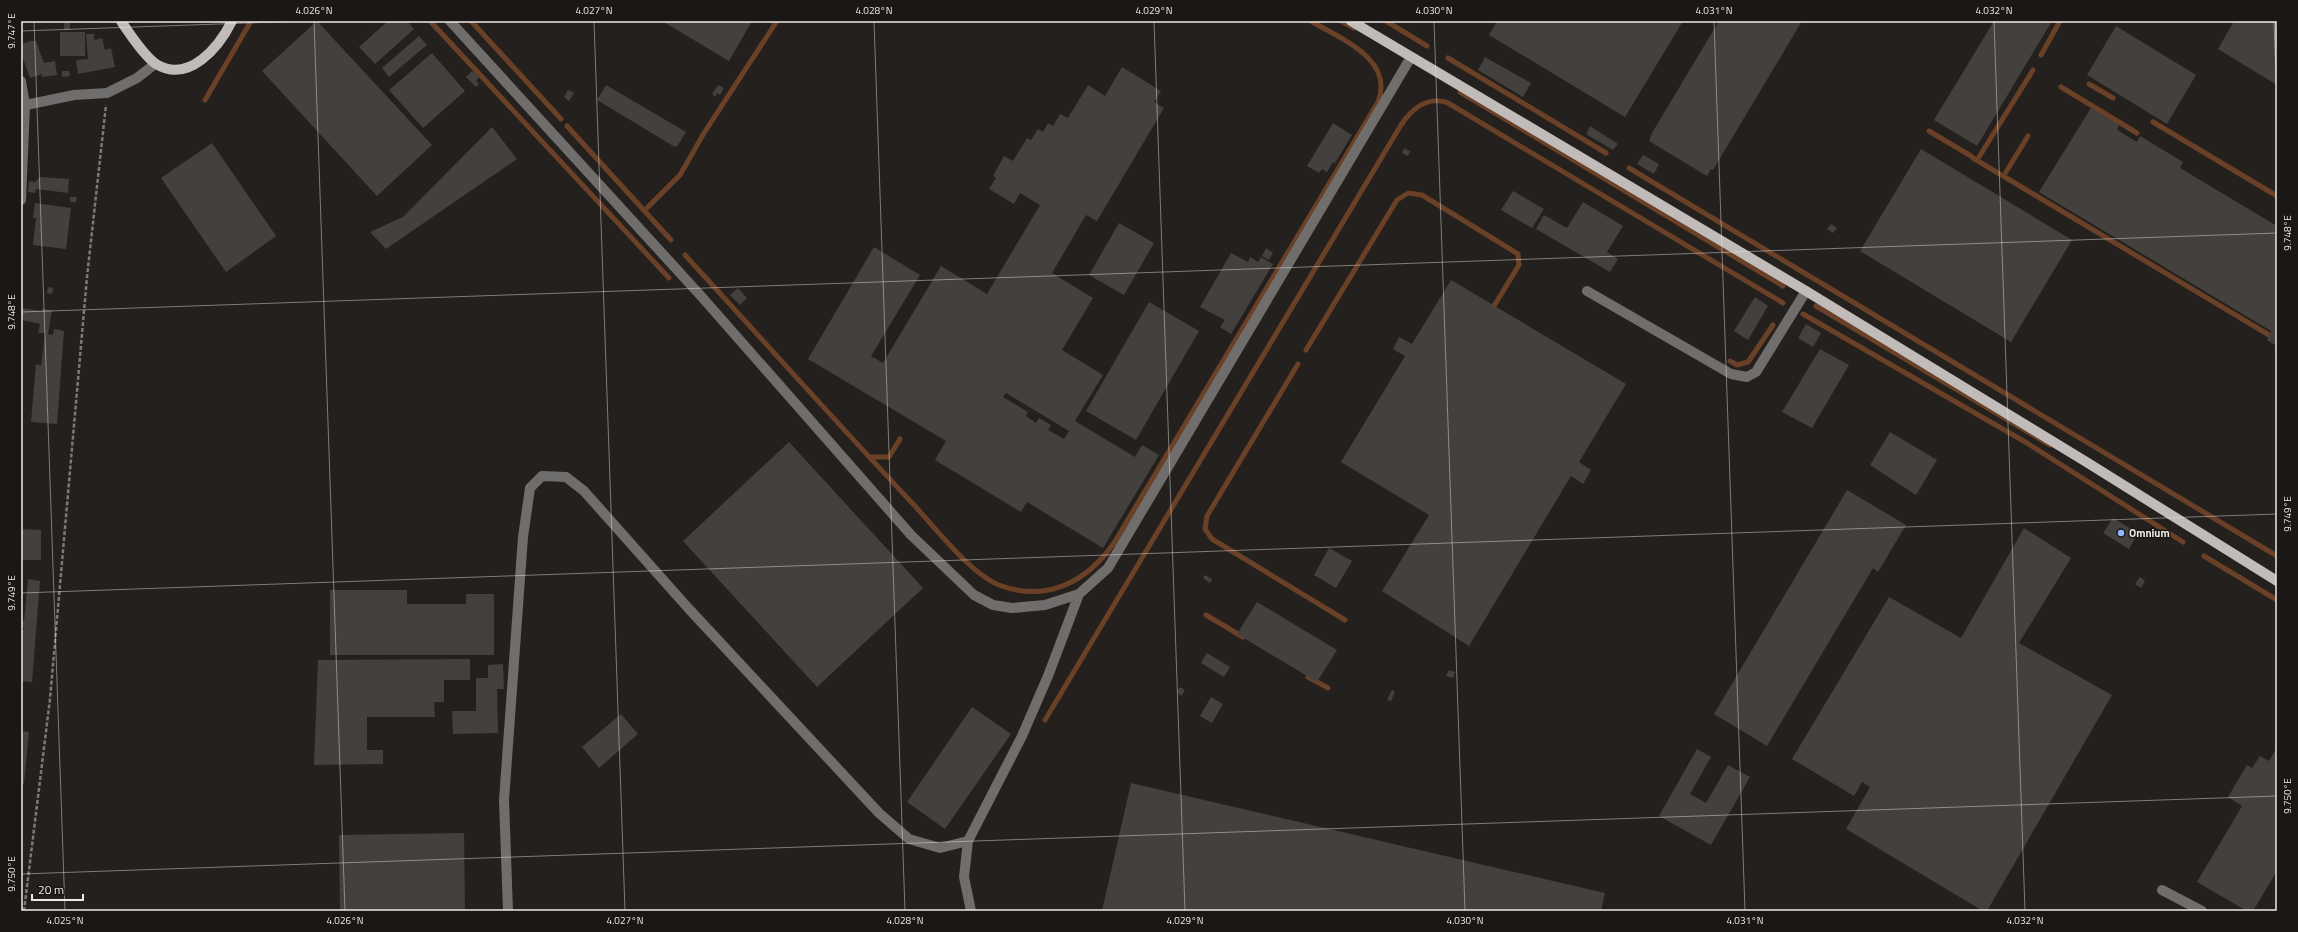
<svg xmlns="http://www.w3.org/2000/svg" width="2298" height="932" viewBox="0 0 2298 932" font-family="'Titillium Web',sans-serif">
	<rect width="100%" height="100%" fill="#24201e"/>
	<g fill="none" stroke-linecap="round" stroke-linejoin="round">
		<path stroke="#6a4027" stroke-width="5" d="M 430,21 L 669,278
			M 471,21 L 561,119
			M 1341,21 L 1354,28
			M 1386,21 L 1427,46
			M 2041,55 L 2060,21
			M 1448,58 L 1606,153
			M 2089,84 L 2113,98
			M 2061,87 L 2137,133
			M 1460,92 L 1783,286
			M 205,100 L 251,21
			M 1448,103 L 1783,303
			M 2153,122 L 2277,196
			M 567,126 L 671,240
			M 1929,131 L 1971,156
			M 1979,157 L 2033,70
			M 1973,158 L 2269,335
			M 1629,168 L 2277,556
			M 2006,172 L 2028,136
			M 645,210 L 680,175 L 704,133 L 777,21
			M 685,255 C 762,339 837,423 914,505 C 936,529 970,573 999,585 C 1046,603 1087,582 1114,543 L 1378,102 C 1395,59 1339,38 1311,21
			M 1816,306 L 2050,445
			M 1803,314 L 2027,443 L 2183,542
			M 1306,350 L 1397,200 L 1408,193 L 1422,195 L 1518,254 L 1519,265 L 1494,306
			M 1730,361 L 1737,365 L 1748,362 L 1773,325
			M 1298,364 L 1207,516 L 1205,529 L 1212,539 L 1345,620
			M 870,457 L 889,457 L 900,439
			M 2204,556 L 2277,600
			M 1206,615 L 1243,637
			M 1308,677 L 1328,688
			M 1045,720 L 1401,125 C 1411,110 1426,97 1445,102"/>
	</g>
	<path fill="#44403d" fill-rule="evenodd" d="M 317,21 L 432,145 L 377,196 L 262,71 Z
		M 388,21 L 407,21 L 414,29 L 375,64 L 359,47 Z
		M 662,21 L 752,21 L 729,61 Z
		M 1497,21 L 1683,21 L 1625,117 L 1489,35 Z
		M 1719,21 L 1802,21 L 1713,170 L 1711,169 L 1707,176 L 1649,141 L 1652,133 Z
		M 1994,21 L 2052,21 L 1977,146 L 1934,120 Z
		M 2234,21 L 2277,21 L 2277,85 L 2218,49 Z
		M 64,23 L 70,23 L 70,30 L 64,30 Z
		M 2116,26 L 2196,75 L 2167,124 L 2087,75 Z
		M 60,32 L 85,32 L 85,56 L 60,56 Z
		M 86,34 L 94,34 L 94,40 L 102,38 L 105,50 L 111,48 L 115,67 L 78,74 L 76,60 L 88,59 Z
		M 419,36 L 427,45 L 389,77 L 382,68 Z
		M 31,41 L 36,41 L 44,63 L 55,61 L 57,75 L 42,77 L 42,74 L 30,78 L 21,53 L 21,44 Z
		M 432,53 L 465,91 L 423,128 L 389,90 Z
		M 1485,57 L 1531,83 L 1523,97 L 1478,70 Z
		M 1122,67 L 1161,91 L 1154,102 L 1164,108 L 1097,221 L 1086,215 L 1052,273 L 1093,298 L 1062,350 L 1103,375 L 1075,421 L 1135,457 L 1142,445 L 1159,455 L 1103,548 L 1027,502 L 1021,512 L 935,460 L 946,441 L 808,359 L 874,247 L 920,275 L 871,356 L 883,363 L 941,266 L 987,294 L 1040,205 L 1020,193 L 1014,204 L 989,189 L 996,178 L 993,176 L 1004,156 L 1013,161 L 1027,138 L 1031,140 L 1038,129 L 1043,132 L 1048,123 L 1053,126 L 1060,114 L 1068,118 L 1088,85 L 1105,96 ZM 1006,393 L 1069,431 L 1064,439 L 1048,430 L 1051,425 L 1039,418 L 1036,423 L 1026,416 L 1028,412 L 1003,397 Z
		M 62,71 L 69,71 L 70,76 L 62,77 Z
		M 472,71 L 479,77 L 476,81 L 479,84 L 476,87 L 466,77 Z
		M 606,85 L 686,132 L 678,145 L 675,147 L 597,100 Z
		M 718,85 L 724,88 L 720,95 L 717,93 L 715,97 L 712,94 Z
		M 568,90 L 574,93 L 569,101 L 564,97 Z
		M 2091,108 L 2119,125 L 2117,130 L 2137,142 L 2140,136 L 2183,162 L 2180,168 L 2277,226 L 2277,346 L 2267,340 L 2271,331 L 2039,192 Z
		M 1333,123 L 1352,135 L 1335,163 L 1333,162 L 1327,172 L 1322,169 L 1319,173 L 1307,166 Z
		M 1590,126 L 1618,144 L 1613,150 L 1586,134 Z
		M 492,127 L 517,159 L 386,249 L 370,232 L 403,217 Z
		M 212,143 L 276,236 L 226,272 L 161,178 Z
		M 1404,148 L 1410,151 L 1408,156 L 1402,153 Z
		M 1921,149 L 2072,240 L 2011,342 L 1860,251 Z
		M 1643,155 L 1659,164 L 1654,174 L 1637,164 Z
		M 40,177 L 69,179 L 68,193 L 36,189 L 35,193 L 28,192 L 29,181 L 35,182 Z
		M 1513,191 L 1544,209 L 1532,228 L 1501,210 Z
		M 70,197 L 77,197 L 76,202 L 70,202 Z
		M 1583,202 L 1623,226 L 1607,252 L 1618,259 L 1610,272 L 1536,229 L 1544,215 L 1567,228 Z
		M 35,203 L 71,208 L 66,249 L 33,245 L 36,218 L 33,218 Z
		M 1119,223 L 1154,243 L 1124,295 L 1089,275 Z
		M 1831,224 L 1837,228 L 1833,233 L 1827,229 Z
		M 1266,248 L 1273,253 L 1269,260 L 1262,256 Z
		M 1231,253 L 1248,262 L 1250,257 L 1258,262 L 1261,257 L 1273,264 L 1231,334 L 1220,327 L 1225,320 L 1200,307 Z
		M 1451,280 L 1626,384 L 1579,462 L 1591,470 L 1583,484 L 1571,476 L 1469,646 L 1382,591 L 1429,515 L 1341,462 L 1405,356 L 1393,349 L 1399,337 L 1412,344 Z
		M 48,287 L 53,288 L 52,294 L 47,293 Z
		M 738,288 L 747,298 L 740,305 L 730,295 Z
		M 1755,297 L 1768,306 L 1748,340 L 1734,331 Z
		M 1149,302 L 1199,331 L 1136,440 L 1086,411 Z
		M 21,308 L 42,311 L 42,309 L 52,310 L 48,334 L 53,335 L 54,329 L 64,331 L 57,424 L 31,422 L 36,364 L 41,366 L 45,333 L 38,333 L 40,324 L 21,320 Z
		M 1806,324 L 1821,333 L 1813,347 L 1798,338 Z
		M 1820,349 L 1849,365 L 1812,428 L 1782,412 Z
		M 1890,432 L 1937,460 L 1916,495 L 1870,465 Z
		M 789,442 L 923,588 L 817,687 L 683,541 Z
		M 1847,490 L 1906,525 L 1878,572 L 1873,568 L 1767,746 L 1714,714 Z
		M 2113,518 L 2138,533 L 2129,549 L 2103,533 Z
		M 2024,528 L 2071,558 L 2019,643 L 2112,695 L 1987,911 L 1983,911 L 1846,829 L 1870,787 L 1862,782 L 1854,796 L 1792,759 L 1889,597 L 1961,638 Z
		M 21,529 L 41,530 L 41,560 L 21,560 Z
		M 1329,548 L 1352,561 L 1336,588 L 1314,575 Z
		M 1205,575 L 1212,579 L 1210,583 L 1203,578 Z
		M 2140,577 L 2145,581 L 2141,588 L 2135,584 Z
		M 28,579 L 40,581 L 32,682 L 21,681 L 21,632 L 25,628 L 21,628 L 21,620 L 24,621 Z
		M 330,590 L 407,590 L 407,604 L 466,604 L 466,594 L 494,594 L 494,655 L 330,655 Z
		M 1257,602 L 1337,650 L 1317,682 L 1237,634 Z
		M 1207,653 L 1230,667 L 1224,677 L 1201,663 Z
		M 470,659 L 470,680 L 444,680 L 444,702 L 434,702 L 435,717 L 367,717 L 367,750 L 383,750 L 383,764 L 314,765 L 318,660 Z
		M 503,664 L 504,689 L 497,689 L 498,733 L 453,734 L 452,711 L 476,711 L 476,678 L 488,678 L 488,665 Z
		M 1449,670 L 1455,672 L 1453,678 L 1446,676 Z
		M 1180,687 L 1185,690 L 1181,696 L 1177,692 Z
		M 1392,690 L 1395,692 L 1391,701 L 1387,700 Z
		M 1211,697 L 1223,704 L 1212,723 L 1200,716 Z
		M 972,707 L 1011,734 L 945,829 L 907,802 Z
		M 621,714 L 638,734 L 599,768 L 582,747 Z
		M 21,731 L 29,732 L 24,784 L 21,784 Z
		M 2277,747 L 2277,871 L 2253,911 L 2247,911 L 2197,882 L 2242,806 L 2228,797 L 2247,765 L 2252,768 L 2260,756 L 2269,761 Z
		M 1697,749 L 1711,757 L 1690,794 L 1706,803 L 1728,765 L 1750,777 L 1711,845 L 1659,816 Z
		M 1131,783 L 1605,893 L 1601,911 L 1102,911 Z
		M 464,833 L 465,911 L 340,911 L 339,835 Z"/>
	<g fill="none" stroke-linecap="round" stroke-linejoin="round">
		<path stroke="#7c7977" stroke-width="2.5" stroke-dasharray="4 2" stroke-linecap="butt" d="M 24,911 L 50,699 L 87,277 L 106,105"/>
		<path stroke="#706e6d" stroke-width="10" d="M 450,21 L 701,296 L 911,535 L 974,595 L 993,605 L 1012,608 L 1045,605 L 1079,594 L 1108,568 L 1411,57
			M 21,81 L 25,105 L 21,200
			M 21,106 L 74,95 L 107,93 L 137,78 L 155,64
			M 1587,291 L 1731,374 L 1747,377 L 1756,372 L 1806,291
			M 2162,890 L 2202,911
			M 508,911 L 504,800 L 523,537 L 530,488 L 542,476 L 566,477 L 584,491 L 689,609 L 879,813 L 909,839 L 940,848 L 968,841
			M 971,911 L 964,877 L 968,841 L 1022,736 L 1048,676 L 1079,594"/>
		<path stroke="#c1bcba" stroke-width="10" d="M 121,21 C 129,33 144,56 156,64 C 189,84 219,47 232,21
			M 1351,21 L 1806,291 L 2088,463 L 2277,581"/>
	</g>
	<path fill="none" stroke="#edeae9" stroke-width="1" stroke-opacity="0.45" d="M 34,21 L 65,911M 314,21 L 345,911M 594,21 L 625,911M 874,21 L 905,911M 1154,21 L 1185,911M 1434,21 L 1465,911M 1714,21 L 1745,911M 1994,21 L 2025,911M 2274,21 L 2277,101M 21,31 L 304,21M 21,312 L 2277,233M 21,593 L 2277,514M 21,874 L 2277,796"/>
	<circle fill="#90b8fd" stroke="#1b1715" stroke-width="1.5" cx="2121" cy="533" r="4"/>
	<g text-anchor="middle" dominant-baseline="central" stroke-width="3" stroke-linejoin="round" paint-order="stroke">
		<g font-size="11" font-weight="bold" fill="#edeae9" stroke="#1b1715" text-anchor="start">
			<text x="2129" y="533">Omnium</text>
		</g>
	</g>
	<rect width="2298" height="932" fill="none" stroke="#1b1715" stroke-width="44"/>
	<path d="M32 894v6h51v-6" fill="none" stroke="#edeae9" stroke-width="2"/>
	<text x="38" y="894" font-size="12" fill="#edeae9" stroke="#1b1715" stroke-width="3" paint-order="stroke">20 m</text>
	<rect x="22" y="22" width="2254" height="888" fill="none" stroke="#edeae9" stroke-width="1.5"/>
	<g font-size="10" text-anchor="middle" fill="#edeae9">
		<text x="314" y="14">4.026°N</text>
		<text x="594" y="14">4.027°N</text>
		<text x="874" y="14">4.028°N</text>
		<text x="1154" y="14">4.029°N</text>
		<text x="1434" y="14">4.030°N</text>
		<text x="1714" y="14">4.031°N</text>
		<text x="1994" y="14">4.032°N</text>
		<text transform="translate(11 31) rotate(-90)" y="4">9.747°E</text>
		<text transform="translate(2287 233) rotate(-90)" y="4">9.748°E</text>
		<text transform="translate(11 312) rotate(-90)" y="4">9.748°E</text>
		<text transform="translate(2287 514) rotate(-90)" y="4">9.749°E</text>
		<text transform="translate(11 593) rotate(-90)" y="4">9.749°E</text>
		<text transform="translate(2287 796) rotate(-90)" y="4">9.750°E</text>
		<text transform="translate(11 874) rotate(-90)" y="4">9.750°E</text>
		<text x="65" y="924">4.025°N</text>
		<text x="345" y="924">4.026°N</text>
		<text x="625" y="924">4.027°N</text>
		<text x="905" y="924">4.028°N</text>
		<text x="1185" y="924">4.029°N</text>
		<text x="1465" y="924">4.030°N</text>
		<text x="1745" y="924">4.031°N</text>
		<text x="2025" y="924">4.032°N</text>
	</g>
</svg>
